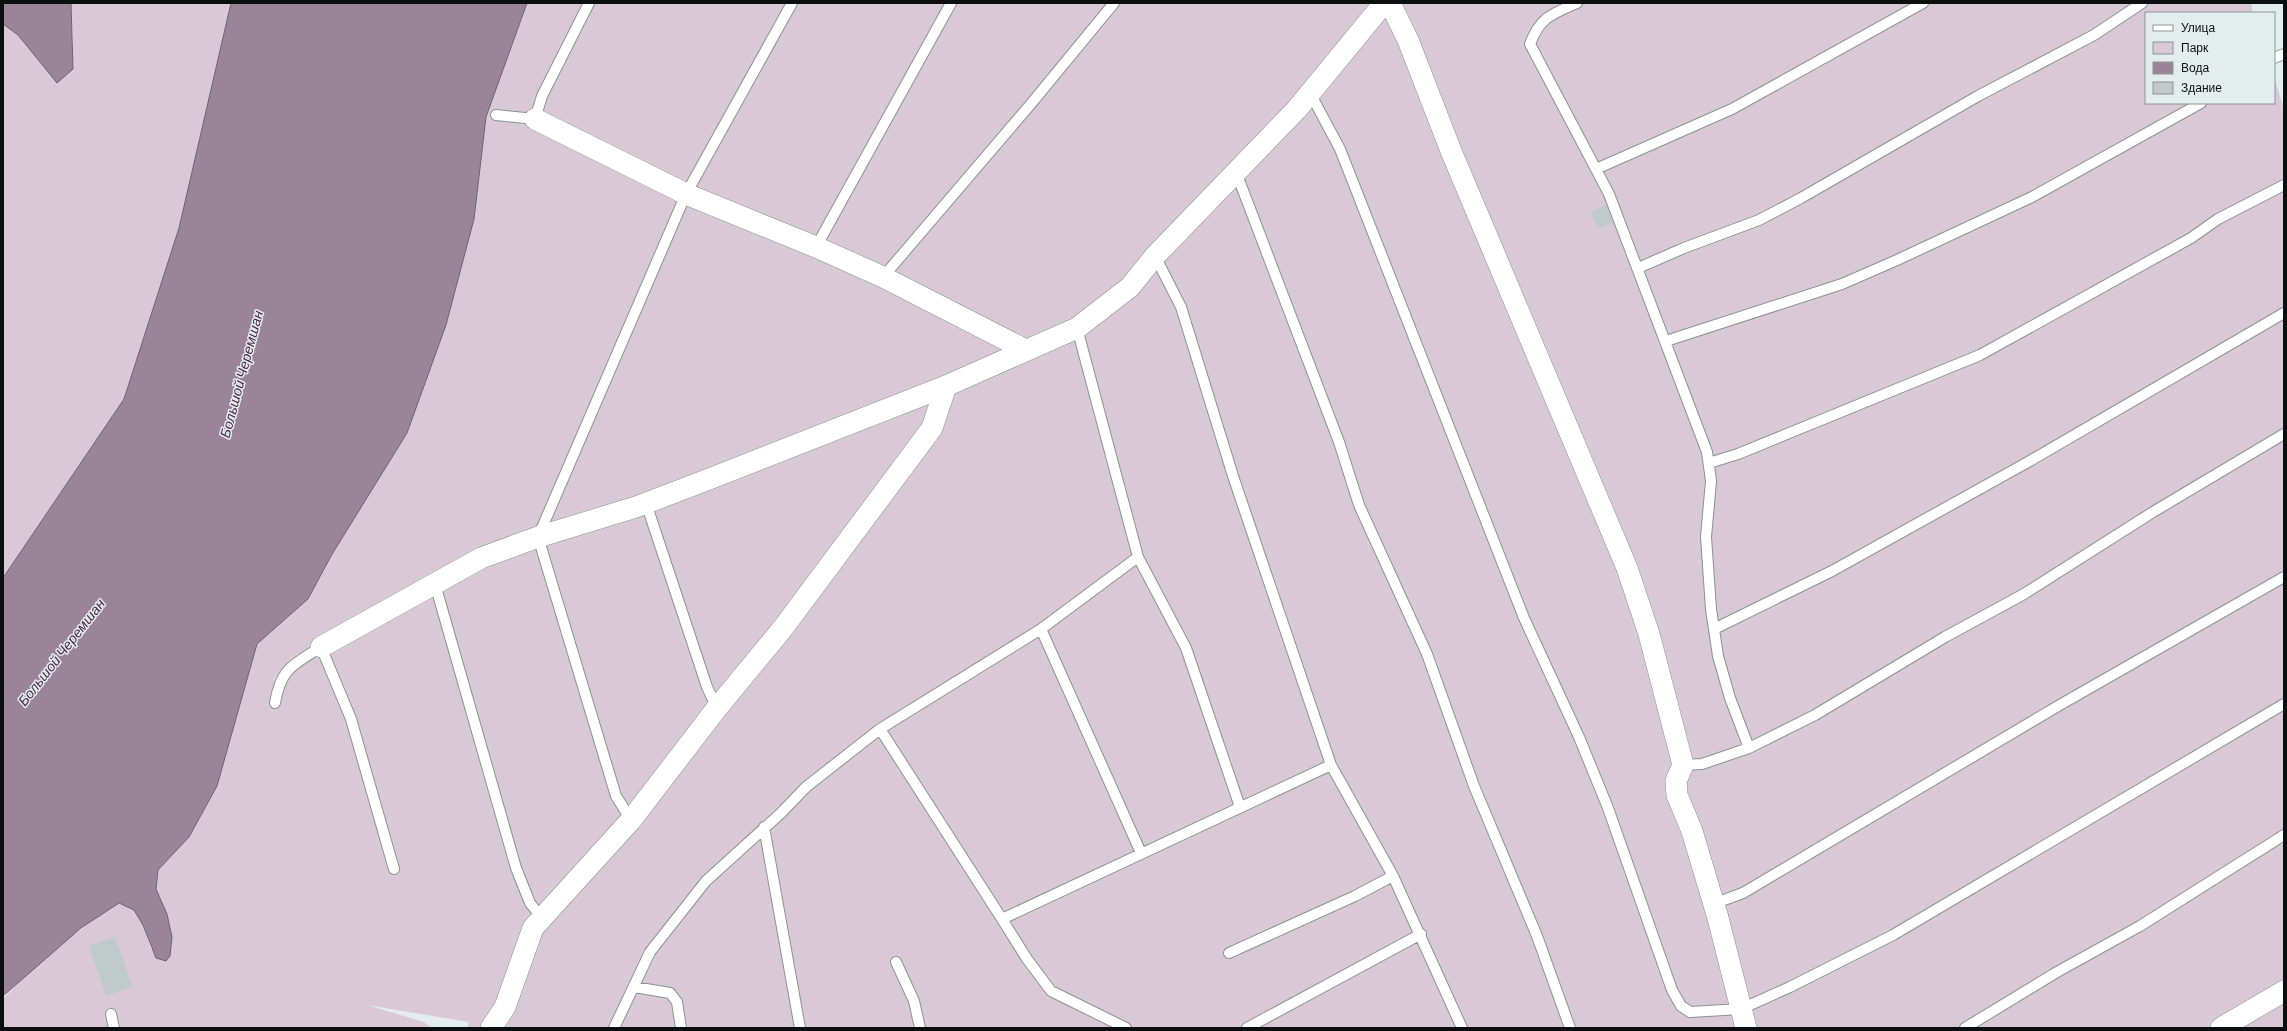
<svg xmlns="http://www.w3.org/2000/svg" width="2287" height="1031" viewBox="0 0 2287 1031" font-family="Barlow,sans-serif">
	<rect width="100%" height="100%" fill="#e4eded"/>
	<path fill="#d9c8d5" d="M 71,3 L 231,3 L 179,228 L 124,399 L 3,578 L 3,24 L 18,35 L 42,65 L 73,46 Z
		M 527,3 L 2251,3 L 2253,13 L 2146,13 L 2146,103 L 2274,103 L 2274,77 L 2284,109 L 2284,1028 L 467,1028 L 469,1022 L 367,1005 L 424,1022 L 431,1028 L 3,1028 L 3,999 C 37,962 77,930 119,903 L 134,909 L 143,925 L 151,949 L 170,956 L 172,937 L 167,914 L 156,889 L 158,870 L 189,837 L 217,786 L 257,644 L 308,599 L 331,556 L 407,433 L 446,325 L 474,219 L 486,117 Z"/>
	<path fill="#9c8498" stroke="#71616f" d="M 3,3 L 71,3 L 73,69 L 57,83 L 18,35 L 3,24 Z
		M 231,3 L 527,3 L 486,117 L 474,219 L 446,325 L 407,433 L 331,556 L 308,599 L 257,644 L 217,786 L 189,837 L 158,870 L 156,889 L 167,914 L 172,937 L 170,956 L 166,961 L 156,958 L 143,925 L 134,910 L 119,903 L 81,928 L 3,996 L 3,578 L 124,399 L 179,228 Z"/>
	<path fill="#c1caca" d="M 1606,205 L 1613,222 L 1598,228 L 1591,212 Z
		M 115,937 L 132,987 L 106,996 L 89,946 Z"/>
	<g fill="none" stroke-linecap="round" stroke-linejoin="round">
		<g stroke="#8a9393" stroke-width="12">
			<path id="lane" d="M 1577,3 C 1552,14 1540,17 1530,44 L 1609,194 L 1707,452 L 1711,481 L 1706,537 L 1711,609 L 1718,656 L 1730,698 L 1749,748
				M 2274,58 L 2284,54
				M 1310,93 L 1340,149 L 1524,618 L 1579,737 L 1608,808 L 1672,990 L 1681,1006 L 1690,1012 L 1741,1009 L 1790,987 L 1893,935 L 2284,704
				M 496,115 L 535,119 L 542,96 L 589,3
				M 1596,169 L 1732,109 L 1923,3
				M 1236,172 L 1339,442 L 1359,505 L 1427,654 L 1474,786 L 1537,936 L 1570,1028
				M 816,247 L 951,3
				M 1155,256 L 1181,307 L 1233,476 L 1331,765 L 1393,876 L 1462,1028
				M 1638,268 L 1684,248 L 1759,220 L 1801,198 L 1978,96 L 2094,35 L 2142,3
				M 883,277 L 1030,105 L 1114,3
				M 1666,341 L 1842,284 L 1897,260 L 2032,197 L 2201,103
				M 1709,463 L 1738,454 L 1980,355 L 2191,238 L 2218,219 L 2284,185
				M 646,503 L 707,687 L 717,708
				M 1138,557 L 1186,648 L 1240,807
				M 435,584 L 516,868 L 530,903 L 542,918
				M 1041,629 L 1141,853
				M 1714,629 L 1832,571 L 2028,462 L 2284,313
				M 275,703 C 281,668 293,665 321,647 L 351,719 L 394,869
				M 880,729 L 1002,919
				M 1683,765 L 1702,764 L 1749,748 L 1815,715 L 1945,637 L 2024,594 L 2153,512 L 2284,434
				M 631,820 L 616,796 L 538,537 L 686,194 L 792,3
				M 764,827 L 800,1028
				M 1713,904 L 1743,893 L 2058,706 L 2284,577
				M 1229,953 L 1355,896 L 1393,876
				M 896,962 L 914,1001 L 920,1028
				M 634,987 L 670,993 L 677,1002 L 681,1028
				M 111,1014 L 114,1028
				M 614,1028 L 650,952 L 706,881 L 781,813 L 806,787 L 880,729 L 1041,629 L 1138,557 L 1077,328
				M 1126,1028 L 1051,991 L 1027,959 L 1002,919 L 1331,765
				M 1247,1028 L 1421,934
				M 1965,1028 L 2057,972 L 2140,926 L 2284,835"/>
		</g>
		<g stroke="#8a9393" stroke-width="22">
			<path id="street" d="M 1390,3 L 1408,40 L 1451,151 L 1627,568 L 1649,634 L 1683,765 L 1676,781 L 1677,795 L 1692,831 L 1718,918 L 1746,1028
				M 535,119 L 686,194 L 816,247 L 883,277 L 1026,350
				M 321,647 L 481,558 L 538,537 L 636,507 L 704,481 L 946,386 L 1077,328 L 1130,287 L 1155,256 L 1297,109 L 1384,3
				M 491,1028 L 505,1007 L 533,928 L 631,820 L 717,708 L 783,628 L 932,428 L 946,386
				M 2221,1028 L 2284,991"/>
		</g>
		<use href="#lane" stroke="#fff" stroke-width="10"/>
		<use href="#street" stroke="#fff" stroke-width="21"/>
	</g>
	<g text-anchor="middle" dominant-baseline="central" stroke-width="3" stroke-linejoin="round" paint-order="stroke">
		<g font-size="14" font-style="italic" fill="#4b2847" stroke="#e4eded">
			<text transform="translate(241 374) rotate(-75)">Большой Черемшан</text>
			<text transform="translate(61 652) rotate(-52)">Большой Черемшан</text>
		</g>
	</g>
	<rect width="2287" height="1031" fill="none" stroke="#0c0f0f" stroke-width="8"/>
	<rect x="2145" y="12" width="130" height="92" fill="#e4eded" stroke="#8e9494"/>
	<rect x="2153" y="25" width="20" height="6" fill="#ffffff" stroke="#8e9494"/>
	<text x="2181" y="32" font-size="12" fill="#0c0f0f">Улица</text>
	<rect x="2153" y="42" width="20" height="12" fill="#d9c8d5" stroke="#8e9494"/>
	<text x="2181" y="52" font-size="12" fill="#0c0f0f">Парк</text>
	<rect x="2153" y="62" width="20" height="12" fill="#9c8498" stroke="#8e9494"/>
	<text x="2181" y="72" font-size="12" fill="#0c0f0f">Вода</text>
	<rect x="2153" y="82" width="20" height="12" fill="#c1caca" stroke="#8e9494"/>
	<text x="2181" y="92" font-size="12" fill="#0c0f0f">Здание</text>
</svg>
